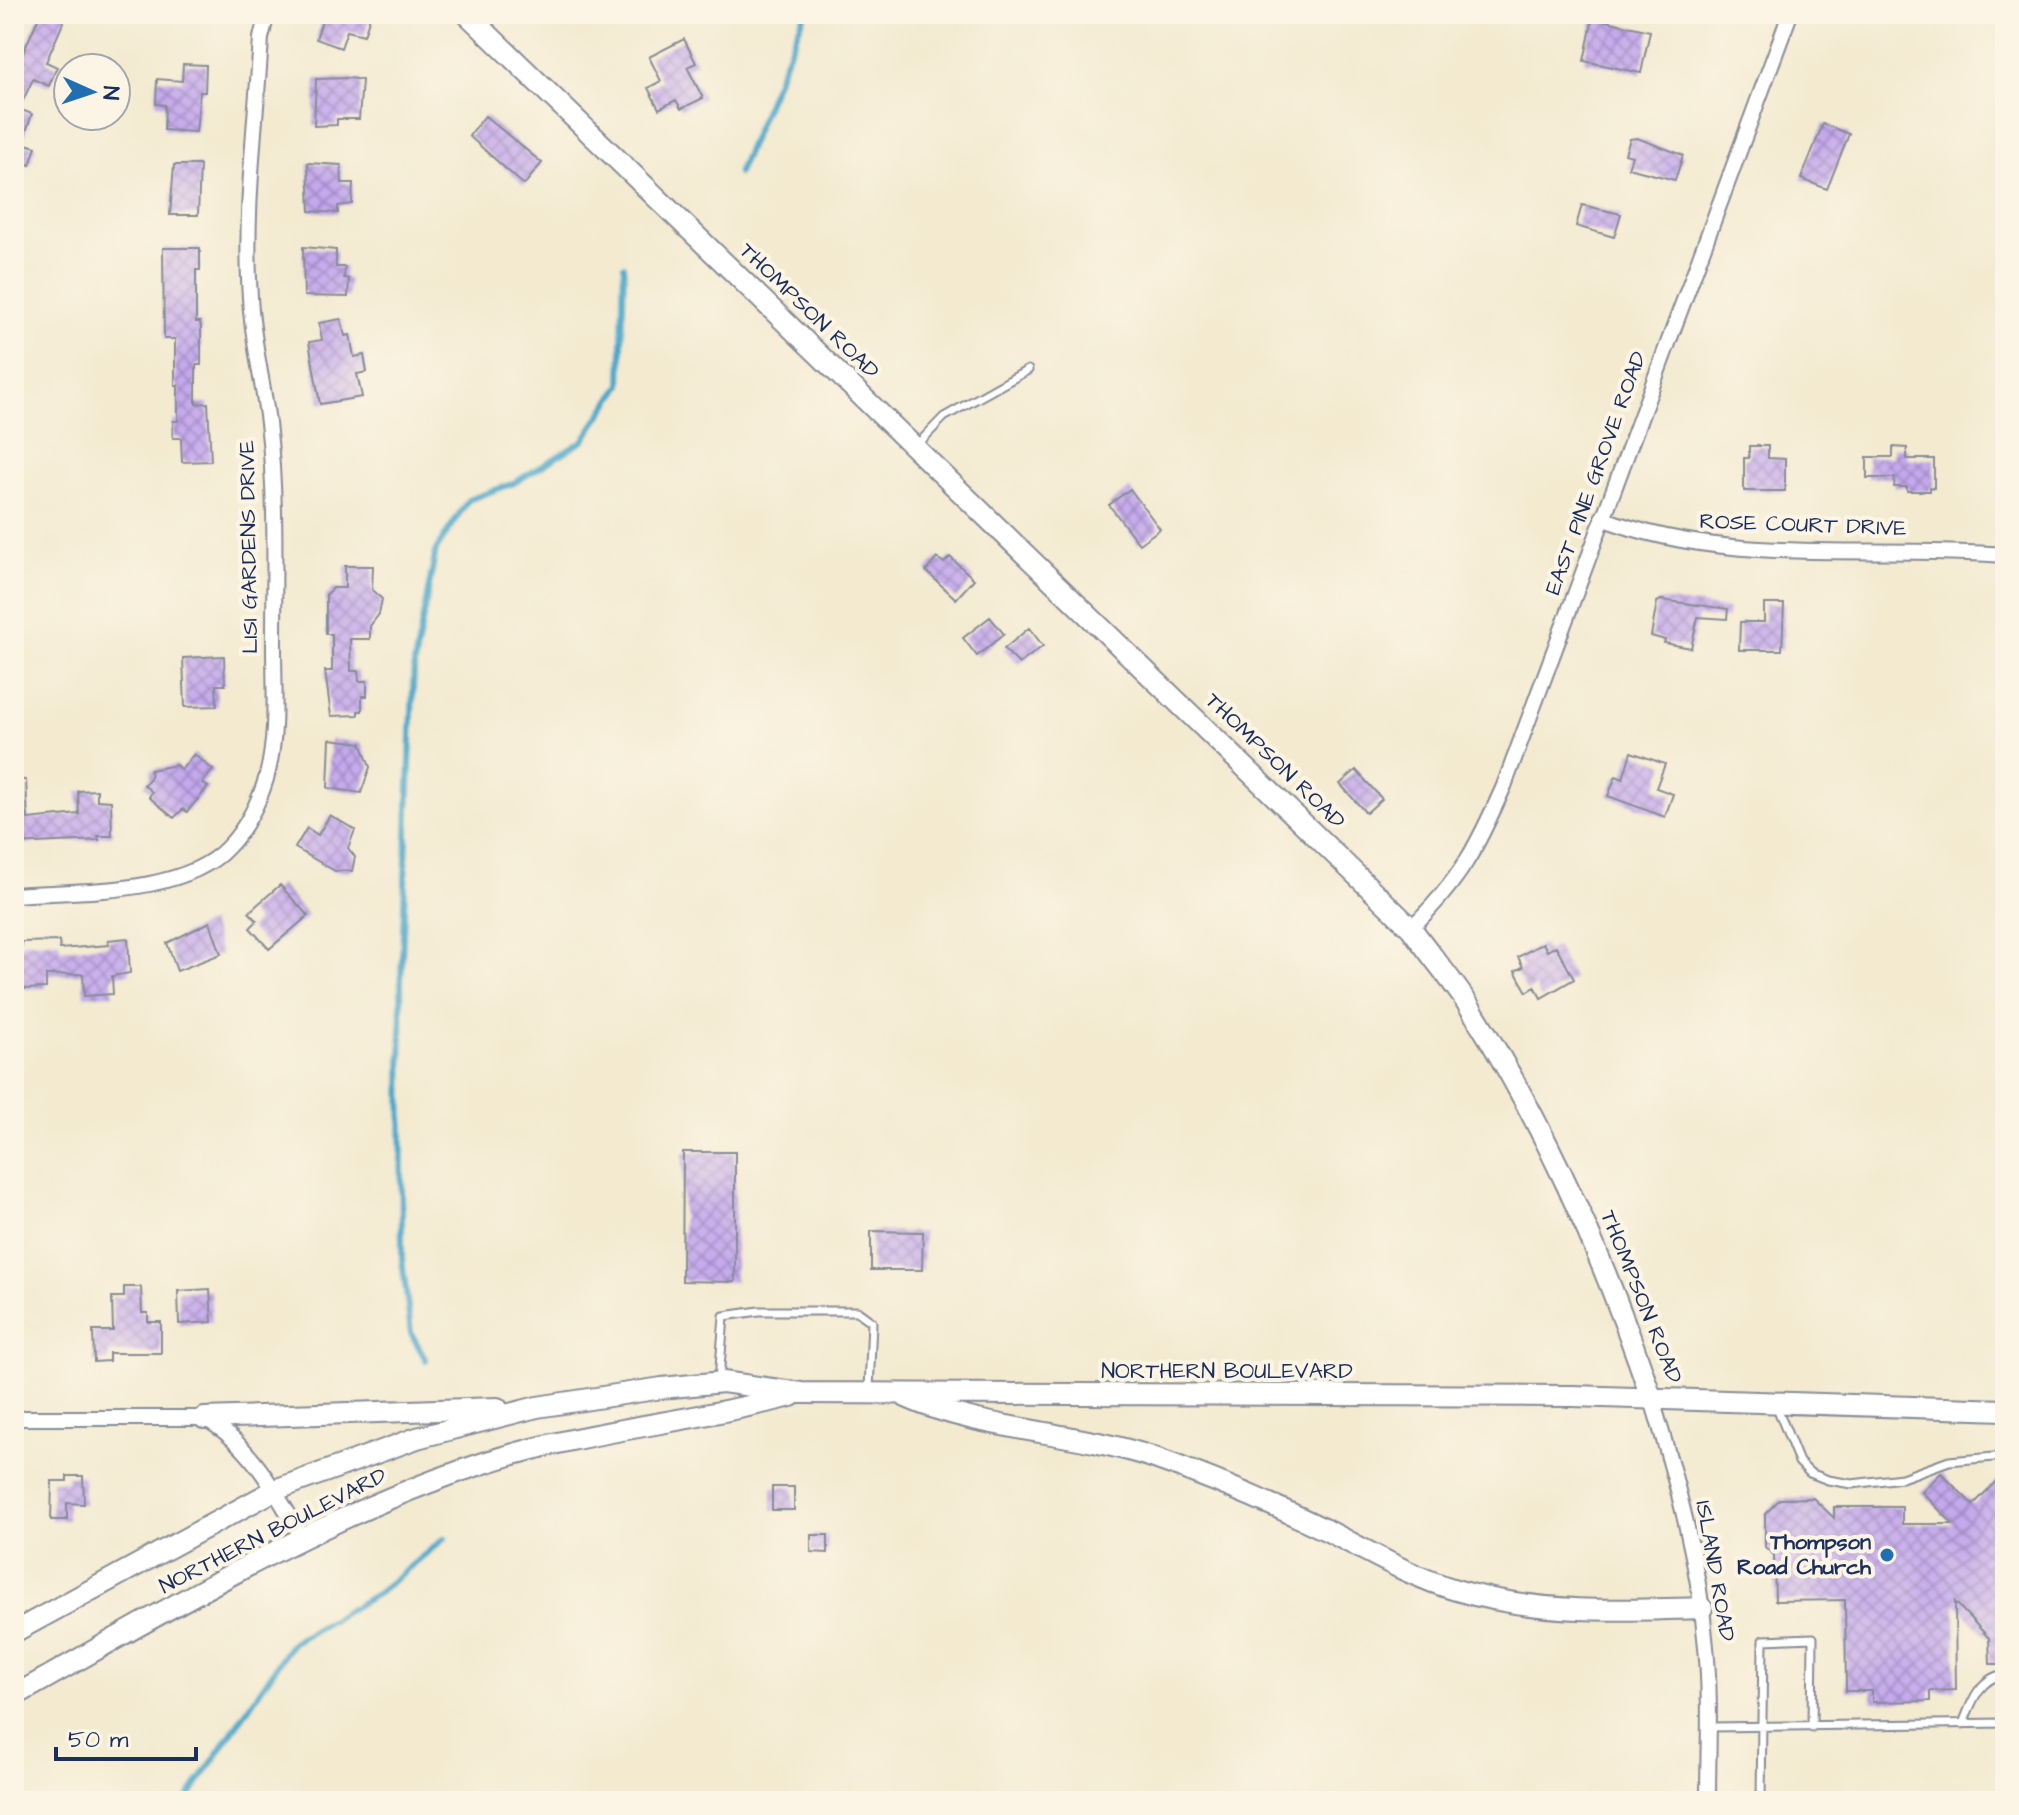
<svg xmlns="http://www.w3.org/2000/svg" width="2019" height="1815" viewBox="0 0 2019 1815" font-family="'Architects Daughter',sans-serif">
	<defs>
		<pattern id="building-cross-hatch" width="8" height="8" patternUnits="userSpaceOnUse" patternTransform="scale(2)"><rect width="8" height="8" fill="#c5a9ed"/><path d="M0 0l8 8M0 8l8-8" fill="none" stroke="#9f8ac3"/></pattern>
	</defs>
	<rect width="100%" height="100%" fill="#fcf5e5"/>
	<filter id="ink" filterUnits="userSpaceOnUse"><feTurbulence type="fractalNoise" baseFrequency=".0125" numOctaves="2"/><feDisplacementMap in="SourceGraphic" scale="16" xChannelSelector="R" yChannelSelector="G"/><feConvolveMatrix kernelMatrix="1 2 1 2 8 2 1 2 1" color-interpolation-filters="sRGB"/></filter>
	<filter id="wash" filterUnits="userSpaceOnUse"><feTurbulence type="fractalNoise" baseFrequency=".006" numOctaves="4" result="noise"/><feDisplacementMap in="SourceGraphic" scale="32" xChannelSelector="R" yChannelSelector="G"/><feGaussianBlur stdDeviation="1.8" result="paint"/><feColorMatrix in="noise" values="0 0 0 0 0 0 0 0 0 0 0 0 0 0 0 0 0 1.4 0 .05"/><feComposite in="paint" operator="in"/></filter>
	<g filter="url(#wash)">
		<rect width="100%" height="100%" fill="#f3ead0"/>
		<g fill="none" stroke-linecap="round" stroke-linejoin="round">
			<path stroke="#4ba7ca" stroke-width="6" d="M 738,173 L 805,14
				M 426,1360 L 411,1333 L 402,1259 L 401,982 L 414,664 L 436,550 L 468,500 L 514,483 L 583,441 L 621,385 L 624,266
				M 186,1801 L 292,1643 L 378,1593 L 445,1538"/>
		</g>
		<g id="blocks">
			<path fill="url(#building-cross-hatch)" d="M 40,14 L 67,14 L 46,62 L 57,67 L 49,86 L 33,79 L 19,109 L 32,114 L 22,143 L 36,147 L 30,165 L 14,160 L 14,57 L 20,60 Z
				M 324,14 L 371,14 L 364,35 L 347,31 L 341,48 L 316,39 Z
				M 1593,18 L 1650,31 L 1641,73 L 1584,61 Z
				M 684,39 L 696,63 L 687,67 L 703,98 L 681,109 L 676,100 L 659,109 L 648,88 L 661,81 L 649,57 Z
				M 183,64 L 206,65 L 205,92 L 200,92 L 196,132 L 164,130 L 165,105 L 156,104 L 157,79 L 182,81 Z
				M 349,78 L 362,80 L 359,119 L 337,119 L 337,125 L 314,126 L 316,79 Z
				M 485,116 L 542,163 L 524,185 L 469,136 Z
				M 1823,124 L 1849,134 L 1827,189 L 1801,179 Z
				M 1637,138 L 1683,155 L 1675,180 L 1628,168 L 1632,156 L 1625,154 L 1630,139 Z
				M 308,163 L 341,165 L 342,183 L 353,183 L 352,204 L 338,206 L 338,213 L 310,211 Z
				M 174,165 L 200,165 L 198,215 L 170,215 Z
				M 1582,205 L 1621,214 L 1614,237 L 1576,226 Z
				M 303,247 L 336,250 L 336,267 L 345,267 L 344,278 L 349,279 L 348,297 L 304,296 Z
				M 163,248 L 200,248 L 200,270 L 196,270 L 196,322 L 200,322 L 201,328 L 201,365 L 196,365 L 196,404 L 208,403 L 211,461 L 182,462 L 181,438 L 173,438 L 173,421 L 178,421 L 178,385 L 175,385 L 175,339 L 164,339 Z
				M 341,319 L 345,336 L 350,335 L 354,357 L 364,355 L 367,372 L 357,374 L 362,397 L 320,404 L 309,342 L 322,340 L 319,323 Z
				M 1749,446 L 1768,446 L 1768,458 L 1785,459 L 1785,491 L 1744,491 L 1744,458 L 1749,458 Z
				M 1893,447 L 1907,448 L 1907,459 L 1934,459 L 1934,488 L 1930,487 L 1930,491 L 1907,491 L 1907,487 L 1894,487 L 1895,478 L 1867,478 L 1867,457 L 1893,457 Z
				M 1130,489 L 1160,529 L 1139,544 L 1109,505 Z
				M 950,557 L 974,579 L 956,599 L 926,571 L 937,558 L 944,563 Z
				M 345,566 L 373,566 L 372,590 L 382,599 L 379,614 L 370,626 L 370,639 L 350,639 L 351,671 L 358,671 L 359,681 L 367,681 L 367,696 L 362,696 L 362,711 L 358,711 L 358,715 L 331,716 L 325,671 L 332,671 L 332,634 L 326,634 L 326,595 L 333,588 L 345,588 Z
				M 1661,600 L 1728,609 L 1727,619 L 1698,617 L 1691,648 L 1664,643 L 1665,640 L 1651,636 L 1657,602 Z
				M 1764,604 L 1784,604 L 1782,650 L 1739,650 L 1740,622 L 1764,622 Z
				M 990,617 L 1004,634 L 977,656 L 963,638 Z
				M 1029,628 L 1043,646 L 1019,664 L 1004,649 Z
				M 224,656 L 225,685 L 216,685 L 217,706 L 185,707 L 183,658 Z
				M 330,739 L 361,743 L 370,767 L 361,793 L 328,788 Z
				M 1631,752 L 1665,764 L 1656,788 L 1673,794 L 1665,817 L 1608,796 L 1616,776 L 1623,779 Z
				M 194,754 L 213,770 L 202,783 L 208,787 L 187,812 L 183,809 L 174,818 L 149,797 L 152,792 L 144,785 L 151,777 L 150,770 L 176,765 L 181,770 Z
				M 1356,770 L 1382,799 L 1366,813 L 1340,784 Z
				M 14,780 L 26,780 L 28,819 L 79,814 L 78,791 L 97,790 L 97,800 L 111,801 L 112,836 L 98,836 L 99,840 L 14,844 Z
				M 330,815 L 355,830 L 348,848 L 355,857 L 352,871 L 335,871 L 295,848 L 307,828 L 318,835 Z
				M 280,885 L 308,916 L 269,949 L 250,928 L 257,921 L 249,912 Z
				M 210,922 L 221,954 L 177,971 L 167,943 Z
				M 128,938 L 130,973 L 112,976 L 113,994 L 84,996 L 83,974 L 46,975 L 46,988 L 23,989 L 22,975 L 14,975 L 14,946 L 22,946 L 22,942 L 59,941 L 60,949 L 109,945 L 108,940 Z
				M 1543,943 L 1547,951 L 1556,946 L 1574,979 L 1541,998 L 1535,987 L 1527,992 L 1515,971 L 1523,967 L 1518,957 Z
				M 683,1152 L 735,1152 L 735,1282 L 682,1281 Z
				M 871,1231 L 923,1232 L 922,1270 L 871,1270 Z
				M 124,1287 L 141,1287 L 142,1313 L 148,1313 L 148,1322 L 161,1322 L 161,1353 L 109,1353 L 109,1361 L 94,1362 L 93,1331 L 113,1331 L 112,1297 L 124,1297 Z
				M 210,1289 L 212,1322 L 179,1324 L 178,1291 Z
				M 2005,1472 L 2005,1664 L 1990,1664 L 1989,1638 L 1955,1602 L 1956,1690 L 1930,1691 L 1930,1701 L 1872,1702 L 1872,1691 L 1846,1691 L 1845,1600 L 1775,1601 L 1774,1555 L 1765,1547 L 1765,1514 L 1780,1499 L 1813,1498 L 1834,1518 L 1834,1507 L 1902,1507 L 1902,1524 L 1953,1524 L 1922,1492 L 1941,1473 L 1973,1505 Z
				M 67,1476 L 83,1476 L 84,1504 L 67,1503 L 67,1520 L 51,1520 L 52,1481 L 67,1481 Z
				M 772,1487 L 794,1487 L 794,1510 L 772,1510 Z
				M 811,1535 L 828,1535 L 828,1553 L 811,1552 Z"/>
		</g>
	</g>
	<g filter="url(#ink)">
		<use href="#blocks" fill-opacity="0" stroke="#878c97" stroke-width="2"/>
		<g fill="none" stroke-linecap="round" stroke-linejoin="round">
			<g stroke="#878c97" stroke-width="11">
				<path id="lane" d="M 917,445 L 944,417 L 1028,370
					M 719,1380 L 724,1316 L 759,1311 L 857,1311 L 872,1322 L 869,1389
					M 1776,1405 L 1799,1462 L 1810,1473 L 1828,1480 L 1852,1484 L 1902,1478 L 1949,1461 L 2005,1456
					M 1963,1724 C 1971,1703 1979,1678 2005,1674
					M 1710,1727 L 2005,1723
					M 1761,1801 L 1763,1640 L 1813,1638 L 1812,1727"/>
			</g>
			<g stroke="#878c97" stroke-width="18">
				<path id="street" d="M 1602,518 C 1727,567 1873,544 2005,555
					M 14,895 C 76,890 183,896 228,847 C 245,830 259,802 266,779 C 278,737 274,690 274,647 C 274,572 277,497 268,423 C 263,381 252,339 250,297 C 244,212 256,123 261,38 L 267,14
					M 1411,928 C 1461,879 1476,849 1504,786 L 1790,14
					M 1652,1400 C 1677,1481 1699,1563 1706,1647 C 1711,1698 1708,1750 1708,1801
					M 14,1418 L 204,1418 C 252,1445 276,1493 303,1539"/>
			</g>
			<g stroke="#878c97" stroke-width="24">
				<path id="secondary" d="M 467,14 L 1411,928 C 1431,956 1455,983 1473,1012 C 1549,1133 1607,1265 1652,1400
					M 906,1397 C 978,1430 1073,1431 1152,1457 C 1212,1478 1272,1504 1330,1532 C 1371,1553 1412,1577 1456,1590 C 1537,1614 1619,1611 1702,1608
					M 204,1418 L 497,1408
					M 14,1632 L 275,1490 L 417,1438 L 537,1407 L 662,1388 L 723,1382 L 801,1393 L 1572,1396 L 2005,1410
					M 14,1696 C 166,1611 318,1517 484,1463 C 584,1430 689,1423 791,1396"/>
			</g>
			<use href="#lane" stroke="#fff" stroke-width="7"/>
			<use href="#street" stroke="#fff" stroke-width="14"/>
			<use href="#secondary" stroke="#fff" stroke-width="20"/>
		</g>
	</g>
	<circle fill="#1f6fb2" stroke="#fcf5e5" stroke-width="3" cx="1887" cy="1555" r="8"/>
	<g text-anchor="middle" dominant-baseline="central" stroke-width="8" stroke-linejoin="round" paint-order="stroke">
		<g font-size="22" fill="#1b2f5e" stroke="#fcf5e5">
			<text transform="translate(809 311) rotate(44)">THOMPSON ROAD</text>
			<text transform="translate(1596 473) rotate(-70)">EAST PINE GROVE ROAD</text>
			<text transform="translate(1803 525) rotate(2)">ROSE COURT DRIVE</text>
			<text transform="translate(249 547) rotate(-91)">LISI GARDENS DRIVE</text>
			<text transform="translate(1275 761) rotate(44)">THOMPSON ROAD</text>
			<text transform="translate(1641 1297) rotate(68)">THOMPSON ROAD</text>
			<text x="1227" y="1371">NORTHERN BOULEVARD</text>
			<text transform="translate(273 1531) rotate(-27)">NORTHERN BOULEVARD</text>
			<text transform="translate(1715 1571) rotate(80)">ISLAND ROAD</text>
		</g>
		<g font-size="22" font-weight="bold" fill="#1b2f5e" stroke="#fcf5e5" text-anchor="end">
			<text x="1871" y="1542">Thompson<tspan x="1871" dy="25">Road Church</tspan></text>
		</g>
	</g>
	<rect width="2019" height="1815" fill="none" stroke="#fcf5e5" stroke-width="48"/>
	<g transform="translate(92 92) rotate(93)"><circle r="38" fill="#fcf5e5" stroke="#a2a6af" stroke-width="2"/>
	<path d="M0-6L14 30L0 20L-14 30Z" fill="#1f6fb2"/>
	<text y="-12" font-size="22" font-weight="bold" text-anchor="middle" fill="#1b2f5e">N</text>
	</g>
	<path d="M56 1747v12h140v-12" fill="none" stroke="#1b2f5e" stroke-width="4"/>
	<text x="68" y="1747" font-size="24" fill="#1b2f5e" stroke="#fcf5e5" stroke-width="6" paint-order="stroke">50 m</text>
</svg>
